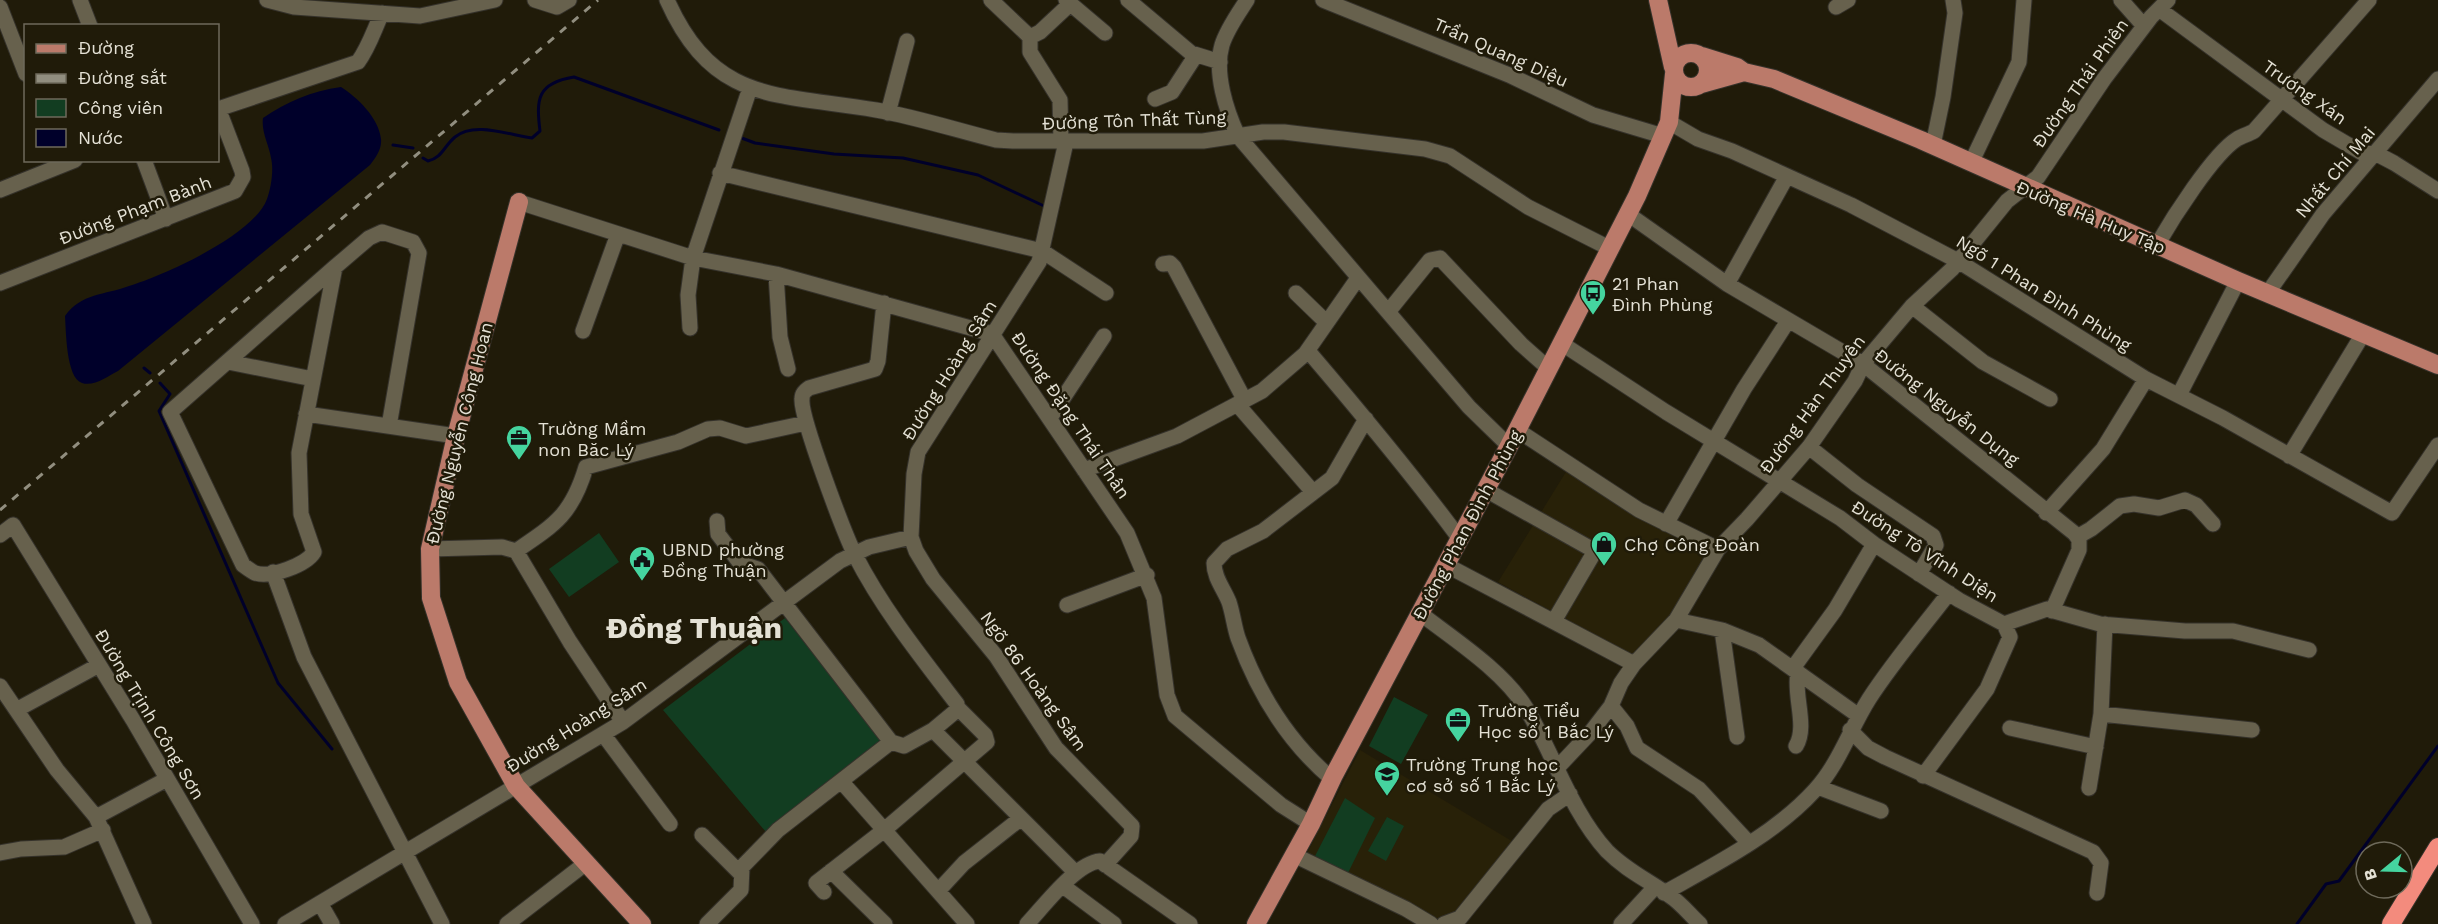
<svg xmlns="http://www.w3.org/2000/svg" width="2438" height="924" viewBox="0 0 2438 924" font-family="'Work Sans',sans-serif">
	<rect width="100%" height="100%" fill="#201b09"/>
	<path fill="#282108" d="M 1569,467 L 1709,552 L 1673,615 L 1635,657 L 1498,582 Z
		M 1360,750 L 1515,843 L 1465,909 L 1439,920 L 1306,855 Z"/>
	<path fill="#123d21" d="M 599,533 L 619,562 L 569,597 L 549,569 Z
		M 785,618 L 883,742 L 766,832 L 663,710 Z
		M 1394,697 L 1428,715 L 1401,764 L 1369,746 Z
		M 1345,798 L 1375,818 L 1348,873 L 1315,856 Z
		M 1387,817 L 1404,826 L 1386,861 L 1368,851 Z"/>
	<path fill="#00002a" d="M 341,87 C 357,97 379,118 381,139 C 382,149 376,157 370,165 L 118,371 C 108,376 94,387 82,383 C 66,378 66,330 65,316 C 81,293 105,295 129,286 C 165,275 254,235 267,199 C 271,188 274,170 271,158 C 269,145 261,132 263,118 C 286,102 312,91 341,87 Z"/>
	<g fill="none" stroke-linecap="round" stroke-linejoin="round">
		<path stroke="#00002a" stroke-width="3" d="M 739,137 L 755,143 L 834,154 L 903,158 L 978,175 L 1044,206
			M 393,145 L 413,148
			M 423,158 L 428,161 C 442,158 444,146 455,137 C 474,121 509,135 532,138 L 540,131 C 536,99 537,83 574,77 L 719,130
			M 144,368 L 150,373
			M 160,383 L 170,394 L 159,411 L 278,683 L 332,749
			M 2297,924 L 2326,884 L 2339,881 L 2438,746"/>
		<g stroke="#35322b" stroke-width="17">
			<path id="minor" d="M 80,0 L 90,26
				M 267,0 L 294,7 L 420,16 L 495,0
				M 535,0 L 557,7 L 569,0
				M 667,0 C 714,105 778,93 876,110 C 916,117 956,130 996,140 L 1013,141 L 1203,141 L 1263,132 L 1284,132 L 1425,149 L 1450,156 L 1528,207 L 1609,248
				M 991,0 L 1030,37 L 1040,32 L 1070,4
				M 1066,0 L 1105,33
				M 1128,0 L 1191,53 L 1220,62
				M 1247,0 C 1238,14 1227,29 1222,45 C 1214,73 1226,110 1238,136 L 1469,407 L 1509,446
				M 1323,0 L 1509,75 L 1593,115 L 1663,136
				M 2121,0 L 2144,26
				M 0,7 L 26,74
				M 1836,7 L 1848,0
				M 2159,9 L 2323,130 L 2364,154 L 2375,153 L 2394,163 L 2438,191
				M 1030,37 L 1030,52 L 1060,100 L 1061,142
				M 1155,99 L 1172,92 L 1196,55
				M 218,109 L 358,62 C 369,47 374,30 382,13
				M 888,113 L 907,41
				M 1669,122 L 1698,139 L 1732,151 L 1851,205 L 1958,261 L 2146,379 L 2223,418 L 2392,513 L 2438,445
				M 1066,142 L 1039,262 L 918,452 L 914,474 L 911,537 L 916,551 L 933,579 L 996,656 L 1056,748 L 1132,826 L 1131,836 L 1105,865
				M 1933,145 L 1943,97 L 1955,13 L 1953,0
				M 144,160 L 166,219
				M 1971,163 L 2019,62 L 2024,0
				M 720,173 L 1042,251 L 1106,293
				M 0,190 L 75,160
				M 519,202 L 693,258 L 776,274 L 992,334 L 1127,533 L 1154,598 L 1167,695 L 1175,716 L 1281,805 L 1311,824
				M 1628,214 L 1727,284 L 1863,364 L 2074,533 L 2079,539 L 2079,550 L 2052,611
				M 2157,245 C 2172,219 2213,154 2237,139 C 2242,136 2249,134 2254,131 L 2369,0
				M 1163,264 L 1170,263 L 1174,267 L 1244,399
				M 335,267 L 299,453 L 301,514 L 314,552 C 306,565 271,578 255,573 C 251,571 247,568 243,565 L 170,412 L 335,267 L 369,238 L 382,232 L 413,242 L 419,253 L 389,426
				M 776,274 L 780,337 L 788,369
				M 0,283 L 235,191 L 243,177 L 242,171 L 218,108
				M 1727,284 L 1787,176
				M 1296,293 L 1326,322
				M 2267,294 L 2323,214 L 2438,79
				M 1912,306 L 1983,362 L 2050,399
				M 1388,312 L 1430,260 L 1440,258 L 1521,344 L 1548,368
				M 690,328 L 688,295 L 693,258 L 750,88
				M 583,331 L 618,234
				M 1561,343 L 1666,412 L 1840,518 L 1874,544 L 1959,600 L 2004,624 L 2047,609 L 2100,624 L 2185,631 L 2233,631 L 2309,650
				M 1305,354 L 1309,352 C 1361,413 1412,474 1460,539
				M 228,362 L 313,379
				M 2179,395 L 2238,281
				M 1237,404 L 1313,492
				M 306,414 L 456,436
				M 1050,418 L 1104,336
				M 1517,430 L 1639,510 L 1718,549
				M 1809,447 L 1857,485 L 1933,536 L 1936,545 L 1919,574
				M 2289,456 L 2363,334
				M 1084,470 L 1177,436 L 1262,391 L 1305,354 L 1358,278
				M 1486,490 L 1595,551 L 1554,621
				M 2046,513 L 2103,449 L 2146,379
				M 717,521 L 718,534 L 740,563 L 758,569 L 891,742 L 904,746 L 933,730 L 957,710 L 957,704 C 921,657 882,608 855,555 C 845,535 800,417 802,399 C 802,393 805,391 809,388 L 875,369 L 878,361 L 884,303
				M 1666,524 L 1744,389 L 1788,321
				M 0,535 L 13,525 L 133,720 L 252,924
				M 2077,537 L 2091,529 L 2120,506 L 2134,504 L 2159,508 L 2185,500 L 2196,505 L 2213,524
				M 430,549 L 502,547 L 516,551 L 570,642 L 623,722
				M 516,551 C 556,524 572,514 586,467 L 678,442 L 708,429 L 720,428 L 746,436 L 806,423
				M 1446,565 L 1634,664
				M 273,572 L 304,657 L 442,924
				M 1067,605 L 1147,575
				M 1421,614 C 1455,640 1503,671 1526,708 C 1554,755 1570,810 1607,851 C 1627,871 1648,880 1670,896 C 1681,903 1690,915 1700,924
				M 1676,620 L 1722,630 L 1759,645 L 1859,716
				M 1722,630 L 1737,737
				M 1793,668 L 1835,610 L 1874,544
				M 0,686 L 57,770 L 96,817 L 144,924
				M 1611,706 L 1627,726 L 1637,748 L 1699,789 L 1749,843
				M 18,709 L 99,665
				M 2101,714 L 2252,730
				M 2010,728 L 2096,747
				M 933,730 L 1076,873
				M 1850,730 L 1868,748 L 1885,757 L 2093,852 L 2101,863 L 2097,893
				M 603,734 L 670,824
				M 1796,746 C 1808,726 1793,695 1798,672
				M 1558,767 L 1591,732 L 1611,706 L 1621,683 L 1634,664 L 1676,620 L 1718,549 L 1747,519 L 1809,447 L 1855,381 L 1863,364 L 1912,306 L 1952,269 L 2007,201 L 2038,177 L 2104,79 L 2151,17 L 2168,0
				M 1923,776 L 1987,689 L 2010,637 L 2004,624
				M 1332,779 C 1287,741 1258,693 1238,638 C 1234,626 1233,614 1229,602 C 1224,589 1214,578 1214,563 L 1227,549 L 1263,531 L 1332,478 L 1366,419
				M 841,781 L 967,924
				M 1818,787 L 1881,811
				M 2089,788 L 2101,714 L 2105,624
				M 96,817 L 167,779
				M 702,835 L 741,874
				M 0,853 L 21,849 L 64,847 L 103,830
				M 1294,855 L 1406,909 L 1431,924
				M 831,871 L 885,924
				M 1063,886 L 1114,924
				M 939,890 L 964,863 L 1020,819
				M 824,892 L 816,883 L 883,831 L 987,742 L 985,735 L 958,708
				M 1664,893 C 1716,864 1775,834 1815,790 C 1839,764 1850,729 1869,699 C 1893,662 1922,628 1949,593
				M 320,903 L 332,924
				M 285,924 L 623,722 L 840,561 L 869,547 L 911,537
				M 507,924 L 586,863
				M 707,924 L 741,890 L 742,867 L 778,830 L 891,742
				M 1027,924 C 1044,906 1076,863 1100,861 L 1190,924
				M 1444,924 L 1460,918 L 1548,809 L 1570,794
				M 1621,924 L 1655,887"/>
		</g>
		<g stroke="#35322b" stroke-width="20">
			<path id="major" d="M 1658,0 L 1673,67
				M1674 70a17 17 0 1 1 34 0a17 17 0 1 1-34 0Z
				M 1702,56 L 1737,67 L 1744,72 L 1774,79 L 1921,140 L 2238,281 L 2438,365
				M 1701,84 L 1744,72
				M 519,202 L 456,436 L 430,549 L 431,598 L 458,682 L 516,786 L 642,924
				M 1256,924 L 1311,824 L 1334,775 L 1509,446 L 1637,196 L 1669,122 L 1674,74"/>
		</g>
		<g stroke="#35322b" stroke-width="20">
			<path id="highway" d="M 2391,924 L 2438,847"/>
		</g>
		<use href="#minor" stroke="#67614d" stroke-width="15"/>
		<use href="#major" stroke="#bb7a6a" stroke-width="18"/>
		<use href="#highway" stroke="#f38b7d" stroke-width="18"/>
		<path stroke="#918e7f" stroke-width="3" stroke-dasharray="8 8" stroke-linecap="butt" d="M 0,510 L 598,0"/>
	</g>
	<defs>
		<g id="bus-pin" transform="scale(1.35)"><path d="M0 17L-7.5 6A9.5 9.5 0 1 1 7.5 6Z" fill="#45d49f" stroke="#201b09"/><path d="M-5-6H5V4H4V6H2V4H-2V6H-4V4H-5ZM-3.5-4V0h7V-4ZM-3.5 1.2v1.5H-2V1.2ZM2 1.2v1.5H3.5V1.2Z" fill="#111"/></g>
		<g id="office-pin" transform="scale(1.35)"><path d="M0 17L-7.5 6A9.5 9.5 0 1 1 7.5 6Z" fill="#45d49f" stroke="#201b09"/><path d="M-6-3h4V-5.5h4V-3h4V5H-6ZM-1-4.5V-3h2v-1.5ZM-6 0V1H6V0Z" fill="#111"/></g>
		<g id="shop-pin" transform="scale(1.35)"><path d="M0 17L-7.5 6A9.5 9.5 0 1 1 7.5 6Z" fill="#45d49f" stroke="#201b09"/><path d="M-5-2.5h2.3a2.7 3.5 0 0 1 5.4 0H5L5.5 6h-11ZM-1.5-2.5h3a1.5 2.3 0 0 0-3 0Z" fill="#111"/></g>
		<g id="civic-pin" transform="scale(1.35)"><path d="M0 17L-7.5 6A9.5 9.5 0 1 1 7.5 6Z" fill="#45d49f" stroke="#201b09"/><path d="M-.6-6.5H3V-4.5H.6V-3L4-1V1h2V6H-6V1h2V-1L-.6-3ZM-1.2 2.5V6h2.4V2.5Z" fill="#111"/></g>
		<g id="school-pin" transform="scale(1.35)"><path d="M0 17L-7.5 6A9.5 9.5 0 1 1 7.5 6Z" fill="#45d49f" stroke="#201b09"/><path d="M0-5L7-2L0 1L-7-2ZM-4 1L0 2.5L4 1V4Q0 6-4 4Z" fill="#111"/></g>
	</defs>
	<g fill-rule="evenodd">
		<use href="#bus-pin" x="1593" y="293"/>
		<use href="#office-pin" x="519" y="438"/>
		<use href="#shop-pin" x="1604" y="544"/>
		<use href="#civic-pin" x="642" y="559"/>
		<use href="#office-pin" x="1458" y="720"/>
		<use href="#school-pin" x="1387" y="774"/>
	</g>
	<g text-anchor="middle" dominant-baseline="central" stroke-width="5" stroke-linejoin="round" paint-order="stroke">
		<g font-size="18" fill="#e4e1d5" stroke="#201b09">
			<text transform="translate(1501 52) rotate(24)">Trần Quang Diệu</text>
			<text transform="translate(2080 83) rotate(-55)">Đường Thái Phiên</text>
			<text transform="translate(2305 92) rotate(35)">Trương Xán</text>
			<text transform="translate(1134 120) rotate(-2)">Đường Tôn Thất Tùng</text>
			<text transform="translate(2335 172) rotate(-50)">Nhất Chí Mai</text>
			<text transform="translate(135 210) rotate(-21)">Đường Phạm Bành</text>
			<text transform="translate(2091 217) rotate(23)">Đường Hà Huy Tập</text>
			<text transform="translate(2044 293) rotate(32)">Ngõ 1 Phan Đình Phùng</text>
			<text transform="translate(949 370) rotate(-58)">Đường Hoàng Sâm</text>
			<text transform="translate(1812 404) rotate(-54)">Đường Hàn Thuyên</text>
			<text transform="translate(1947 407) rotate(38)">Đường Nguyễn Dụng</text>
			<text transform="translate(1071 415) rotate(56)">Đường Đặng Thái Thân</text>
			<text transform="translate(459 433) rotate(-76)">Đường Nguyễn Công Hoan</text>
			<text transform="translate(1467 525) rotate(-62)">Đường Phan Đình Phùng</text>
			<text transform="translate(1925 551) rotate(33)">Đường Tô Vĩnh Diện</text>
			<text transform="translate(1034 681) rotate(54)">Ngõ 86 Hoàng Sâm</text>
			<text transform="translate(150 714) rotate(59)">Đường Trịnh Công Sơn</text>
			<text transform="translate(576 725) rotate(-32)">Đường Hoàng Sâm</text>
		</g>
		<g font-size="18" fill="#e4e1d5" stroke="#201b09" text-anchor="start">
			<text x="1612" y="283">21 Phan<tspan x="1612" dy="21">Đình Phùng</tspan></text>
			<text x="538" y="428">Trường Mầm<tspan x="538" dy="21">non Băc Lý</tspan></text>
			<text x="1624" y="544">Chợ Công Đoàn</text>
			<text x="662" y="549">UBND phường<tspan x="662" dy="21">Đồng Thuận</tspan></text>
			<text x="1478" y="710">Trường Tiểu<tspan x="1478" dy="21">Học số 1 Bắc Lý</tspan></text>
			<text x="1406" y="764">Trường Trung học<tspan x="1406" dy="21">cơ sở số 1 Bắc Lý</tspan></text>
		</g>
		<g font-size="30" font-weight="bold" fill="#e4e1d5" stroke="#201b09">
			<text x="694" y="627">Đồng Thuận</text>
		</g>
	</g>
	<rect x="24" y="24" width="195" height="138" fill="#201b09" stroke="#6e6a5b" stroke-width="1.5"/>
	<rect x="36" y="44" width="30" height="9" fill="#bb7a6a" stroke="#6e6a5b" stroke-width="1.5"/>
	<text x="78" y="54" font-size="18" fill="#e4e1d5">Đường</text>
	<rect x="36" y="74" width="30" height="9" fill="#918e7f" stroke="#6e6a5b" stroke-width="1.5"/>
	<text x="78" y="84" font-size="18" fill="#e4e1d5">Đường sắt</text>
	<rect x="36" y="99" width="30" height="18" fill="#123d21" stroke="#6e6a5b" stroke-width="1.5"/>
	<text x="78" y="114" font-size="18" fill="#e4e1d5">Công viên</text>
	<rect x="36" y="129" width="30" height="18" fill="#00002a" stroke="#6e6a5b" stroke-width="1.5"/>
	<text x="78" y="144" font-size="18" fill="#e4e1d5">Nước</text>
	<g transform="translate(2384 870) rotate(251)"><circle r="28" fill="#201b09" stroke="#6e6a5b" stroke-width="1.5"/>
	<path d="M0-4.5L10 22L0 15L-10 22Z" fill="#45d49f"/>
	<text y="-9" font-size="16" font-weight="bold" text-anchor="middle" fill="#e4e1d5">B</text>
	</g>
</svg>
